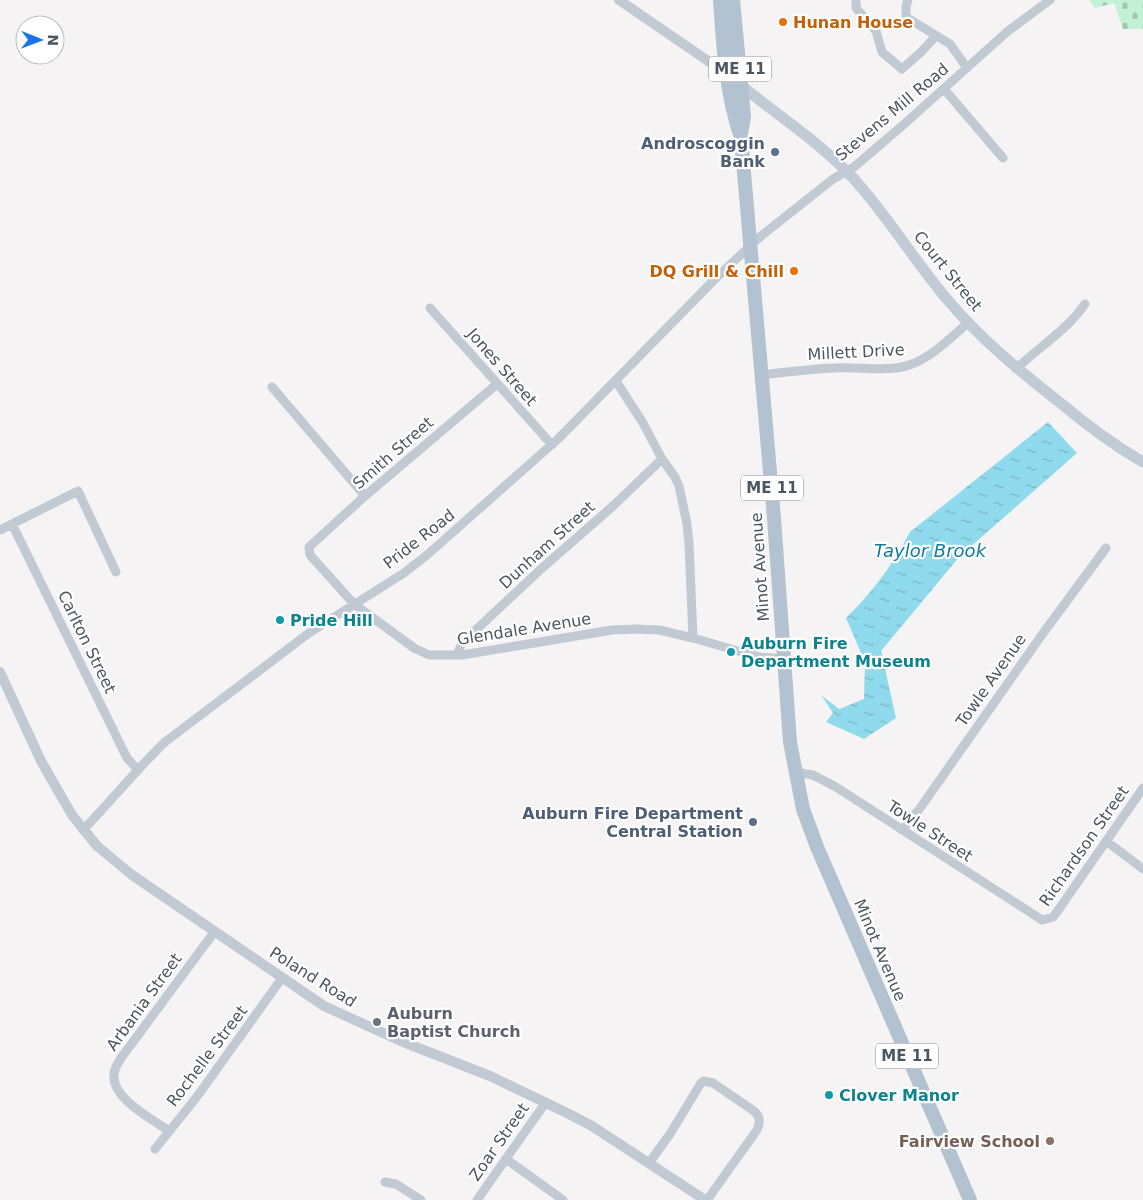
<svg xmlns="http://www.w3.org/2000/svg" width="1143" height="1200" viewBox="0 0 1143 1200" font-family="'DejaVu Sans',sans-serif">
	<defs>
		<pattern id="cemetery-stones" width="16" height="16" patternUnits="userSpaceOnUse" patternTransform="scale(1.25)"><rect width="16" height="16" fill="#c3f1d5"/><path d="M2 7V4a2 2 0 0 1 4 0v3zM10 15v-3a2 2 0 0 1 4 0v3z" fill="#a0c6b0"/></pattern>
		<pattern id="water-ripples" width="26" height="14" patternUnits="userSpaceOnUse" patternTransform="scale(1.25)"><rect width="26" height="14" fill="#90daee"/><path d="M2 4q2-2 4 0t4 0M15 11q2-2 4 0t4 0" fill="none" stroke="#78b4c4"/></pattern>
	</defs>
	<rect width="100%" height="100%" fill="#f5f3f3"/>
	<path fill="url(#cemetery-stones)" d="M 1090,0 L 1143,0 L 1143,29 L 1123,29 L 1114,3 L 1095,8 Z"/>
	<path fill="url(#water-ripples)" d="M 1048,422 L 1077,453 L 960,556 L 881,651 L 896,718 L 864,739 L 826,722 L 833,713 L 821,695 L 839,709 L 864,699 L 865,662 L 846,618 C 874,590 891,567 910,532 Z"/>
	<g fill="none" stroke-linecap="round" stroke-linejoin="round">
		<path stroke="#c1cad2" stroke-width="9" d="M 856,0 L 856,8 L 876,31 L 882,52 L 902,69 L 921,52 L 936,36
			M 908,0 L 906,7 L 906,17 L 950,44 L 967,68
			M 944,89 L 1003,158
			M 430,308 L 552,445
			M 1016,369 C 1039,347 1067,330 1085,304
			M 762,375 C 786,372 811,369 835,368 C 858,366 891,373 912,364 C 933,356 951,337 968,323
			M 616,381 L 643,423 L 662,459 L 675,477 L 679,486 L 687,524 L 689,543 L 693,638
			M 497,384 L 365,496 L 309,547 L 310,555 L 354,604 L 414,648 L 429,655 L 462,655 L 612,630 L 635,629 L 659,630 L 693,638 L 759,657 L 785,659
			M 272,387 L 365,496
			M 12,524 L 127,758 L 138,770
			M 0,530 L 78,491 L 116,572
			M 457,655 L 462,643 L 541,569 L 613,506 L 662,459
			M 795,772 L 813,775 L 836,787 L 1042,920 L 1053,917 L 1059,909 L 1143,788
			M 83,830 C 111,801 136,770 165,742 L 309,633 L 404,573 L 427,555 L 558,439 L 717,277 L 761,236 L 833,179 L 854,167 L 902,126 L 1008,31 L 1050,0
			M 902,830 L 918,811 L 1041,636 L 1106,548
			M 1106,841 L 1143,869
			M 169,1131 C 152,1119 111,1098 114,1074 C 115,1064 124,1054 130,1046 L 215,931
			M 155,1149 L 196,1098 L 282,978
			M 506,1159 L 563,1200
			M 649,1163 L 670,1134 L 701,1083 L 704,1081 L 713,1083 L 754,1111 C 761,1117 760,1123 757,1130 L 707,1200
			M 385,1182 L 396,1184 L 421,1200
			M 477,1200 L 546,1102"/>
		<path stroke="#c1cad2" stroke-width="10" d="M 619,0 L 727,74
			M 0,672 L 41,761 L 72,815 L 97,846 L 132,875 L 324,1006 L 403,1042 L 490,1076 L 569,1114 L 592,1126 L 705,1200"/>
		<path stroke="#c1cbd6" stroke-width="11" d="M 737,82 C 775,114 819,141 853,178 C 887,215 913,259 946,298 C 980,339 1021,372 1063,405 C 1088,426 1115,446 1143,462"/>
		<path stroke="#b3c2d1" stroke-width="14" d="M 720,0 C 723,46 726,94 741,138 L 774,518 L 790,742 L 803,809 L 817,847 L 970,1200
			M 733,0 L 744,116 L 741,134"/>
	</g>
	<g fill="#e8710a" stroke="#fff" stroke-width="2">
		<circle cx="783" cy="22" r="5"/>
		<circle cx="794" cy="271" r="5"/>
	</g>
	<g fill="#5c6f8a" stroke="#fff" stroke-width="2">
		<circle cx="775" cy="152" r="5"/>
		<circle cx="753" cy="822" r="5"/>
	</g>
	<g fill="#0f9aa8" stroke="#fff" stroke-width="2">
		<circle cx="280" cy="620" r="5"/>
		<circle cx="731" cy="652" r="5"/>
		<circle cx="829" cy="1095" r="5"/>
	</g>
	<circle fill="#6b7280" stroke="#fff" stroke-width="2" cx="377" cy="1022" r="5"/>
	<circle fill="#8d6e63" stroke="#fff" stroke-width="2" cx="1050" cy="1141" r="5"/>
	<g text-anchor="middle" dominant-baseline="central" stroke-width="4.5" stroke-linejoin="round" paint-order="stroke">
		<g fill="#fff" stroke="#808990" stroke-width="1">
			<rect x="709" y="56.5" width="62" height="25" rx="4"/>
			<rect x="741" y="475.5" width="62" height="25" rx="4"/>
			<rect x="876" y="1043.5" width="62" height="25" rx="4"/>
		</g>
		<g font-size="15" font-weight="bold" fill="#4a5661">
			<text x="740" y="69">ME 11</text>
			<text x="772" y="488">ME 11</text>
			<text x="907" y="1056">ME 11</text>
		</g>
		<g font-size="16" font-weight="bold" fill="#c56008" stroke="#fff" text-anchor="start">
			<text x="793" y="22">Hunan House</text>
			<text x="784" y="271" text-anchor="end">DQ Grill &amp; Chill</text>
		</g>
		<g font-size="16" fill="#4a5661" stroke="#fff">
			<text transform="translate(892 112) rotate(-40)">Stevens Mill Road</text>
			<text transform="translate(948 271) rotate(51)">Court Street</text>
			<text transform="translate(856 352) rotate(-3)">Millett Drive</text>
			<text transform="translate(502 367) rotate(49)">Jones Street</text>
			<text transform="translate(393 453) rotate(-41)">Smith Street</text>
			<text transform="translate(419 539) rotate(-38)">Pride Road</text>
			<text transform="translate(547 545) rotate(-42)">Dunham Street</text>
			<text transform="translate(760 567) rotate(-94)">Minot Avenue</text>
			<text transform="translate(524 629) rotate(-9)">Glendale Avenue</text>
			<text transform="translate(87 642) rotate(64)">Carlton Street</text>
			<text transform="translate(991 680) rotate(-55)">Towle Avenue</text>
			<text transform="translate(930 831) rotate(33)">Towle Street</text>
			<text transform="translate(1084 846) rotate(-55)">Richardson Street</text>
			<text transform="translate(880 950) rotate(67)">Minot Avenue</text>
			<text transform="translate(313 977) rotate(32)">Poland Road</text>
			<text transform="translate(144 1002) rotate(-54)">Arbania Street</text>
			<text transform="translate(207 1056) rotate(-53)">Rochelle Street</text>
			<text transform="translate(499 1142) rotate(-55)">Zoar Street</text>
		</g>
		<g font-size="16" font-weight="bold" fill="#4e5e75" stroke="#fff" text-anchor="end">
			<text x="765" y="143">Androscoggin<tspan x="765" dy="18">Bank</tspan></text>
			<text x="743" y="813">Auburn Fire Department<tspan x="743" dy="18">Central Station</tspan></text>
		</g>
		<g font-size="16" font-weight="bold" fill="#0d838f" stroke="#fff" text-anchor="start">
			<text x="290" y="620">Pride Hill</text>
			<text x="741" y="643">Auburn Fire<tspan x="741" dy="18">Department Museum</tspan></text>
			<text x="839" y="1095">Clover Manor</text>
		</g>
		<g font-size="16" font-weight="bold" fill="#5b616d" stroke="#fff" text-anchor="start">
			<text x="387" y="1013">Auburn<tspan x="387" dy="18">Baptist Church</tspan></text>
		</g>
		<g font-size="16" font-weight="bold" fill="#785e54" stroke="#fff" text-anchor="end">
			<text x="1040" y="1141">Fairview School</text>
		</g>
		<g font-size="18" font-style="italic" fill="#0c7c9b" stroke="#fff">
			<text x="930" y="550">Taylor Brook</text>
		</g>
	</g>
	<g transform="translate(40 40) rotate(91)"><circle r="24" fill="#ffffff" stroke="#b7bbc0"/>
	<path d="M0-4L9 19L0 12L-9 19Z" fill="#1a73e8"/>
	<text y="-8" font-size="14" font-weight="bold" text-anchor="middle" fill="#4a5661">N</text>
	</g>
</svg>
